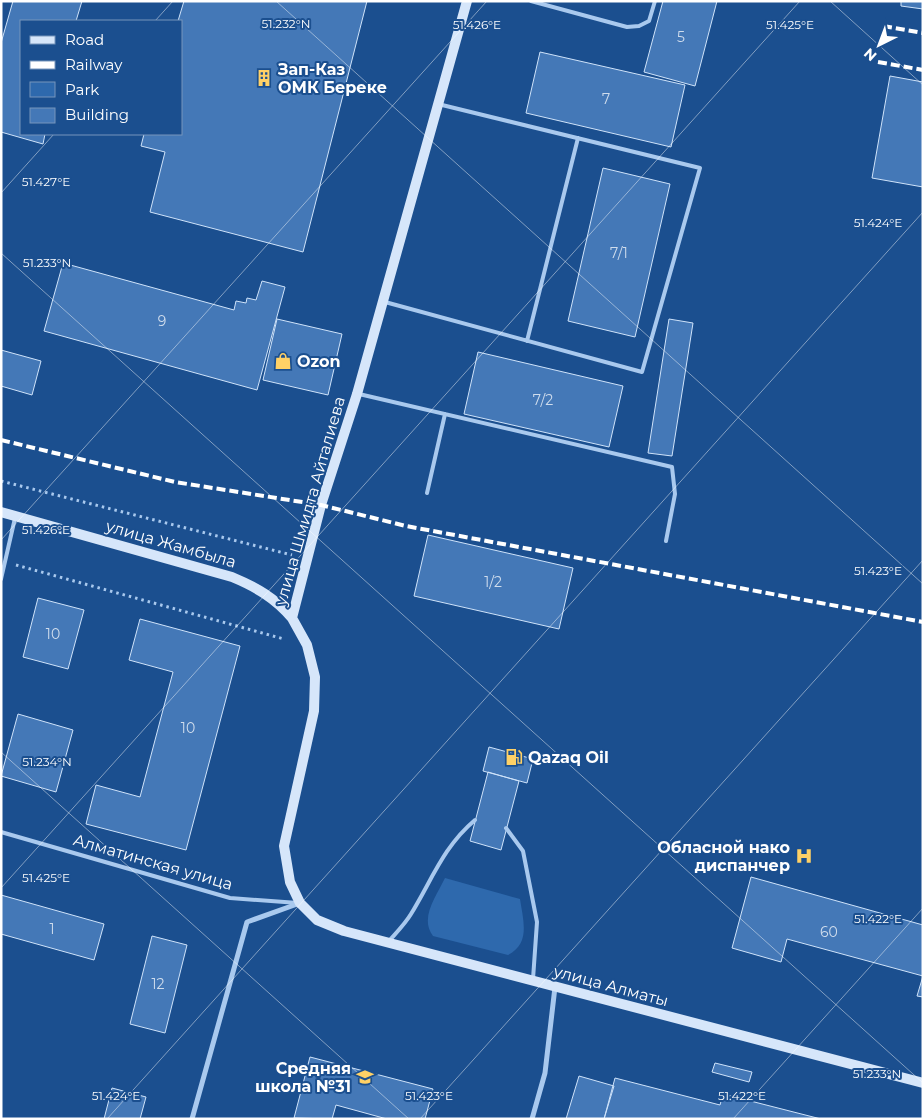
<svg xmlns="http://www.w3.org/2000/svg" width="924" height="1120" viewBox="0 0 924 1120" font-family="Montserrat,sans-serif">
	<rect width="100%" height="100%" fill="#1b4f8f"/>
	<path fill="#2e69ad" d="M 445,878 L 520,899 C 523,920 531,943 508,955 L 433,936 C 419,918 437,895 445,878 Z"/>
	<path fill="#4478b7" stroke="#cfe3fa" d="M 13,1 L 82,1 L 76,21 L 21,21 L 21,134 L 45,134 L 43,144 L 1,132 L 1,43 Z
		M 184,1 L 367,1 L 303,252 L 150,212 L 165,152 L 141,146 L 144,134 L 181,134 L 181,21 L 178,21 Z
		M 663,1 L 717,1 L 695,86 L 644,72 Z
		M 901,1 L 923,1 L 923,9 L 901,6 Z
		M 540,52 L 685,85 L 671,147 L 526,113 Z
		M 890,76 L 923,82 L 923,187 L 872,178 Z
		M 603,168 L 670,184 L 635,337 L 568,321 Z
		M 63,263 L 234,310 L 236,301 L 246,303 L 247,298 L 256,300 L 262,281 L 285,287 L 257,390 L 44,331 Z
		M 277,319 L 342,334 L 328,395 L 263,380 Z
		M 669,319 L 693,323 L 672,456 L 648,453 Z
		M 1,350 L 41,361 L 32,395 L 1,386 Z
		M 478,352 L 623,386 L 609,447 L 464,414 Z
		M 428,535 L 573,568 L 559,629 L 414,596 Z
		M 38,598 L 84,610 L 68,669 L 23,657 Z
		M 140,619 L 240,646 L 186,850 L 86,824 L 96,785 L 140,797 L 173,672 L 129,660 Z
		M 18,714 L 73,730 L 56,792 L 1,776 Z
		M 489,747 L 533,759 L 527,783 L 483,771 Z
		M 488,772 L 519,781 L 501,850 L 470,841 Z
		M 751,877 L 923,925 L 923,997 L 917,996 L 923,976 L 787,939 L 781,962 L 732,948 Z
		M 1,895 L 104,924 L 94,960 L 1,934 Z
		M 152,936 L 187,945 L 165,1033 L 130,1024 Z
		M 310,1057 L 433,1089 L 425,1119 L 387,1119 L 336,1105 L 332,1119 L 294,1118 Z
		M 715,1063 L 752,1072 L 749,1082 L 712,1072 Z
		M 579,1076 L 614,1086 L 604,1119 L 566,1119 Z
		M 615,1078 L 720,1105 L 723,1094 L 821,1119 L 604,1119 Z
		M 112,1088 L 146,1097 L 140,1119 L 104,1119 Z"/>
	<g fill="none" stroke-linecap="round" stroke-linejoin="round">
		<path stroke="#a9c9ee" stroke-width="3" stroke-dasharray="2.5 4" stroke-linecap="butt" d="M 1,481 L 292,555
			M 16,565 L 284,639"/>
		<path stroke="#a9c9ee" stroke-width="4" d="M 531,1 L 627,27 L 639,26 L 649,21 L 655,1
			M 385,302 L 642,372 L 700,168 L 438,104
			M 527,341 L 578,138
			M 359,394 L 672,467 L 675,494 L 666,541
			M 427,493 L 445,414
			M 1,579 L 15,518
			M 506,828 L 523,851 L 537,922 L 533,979
			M 1,832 L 230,898 L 298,903
			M 389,941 C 396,933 405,924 411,914 C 432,880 443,847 475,820"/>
		<path stroke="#a9c9ee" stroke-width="5" d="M 192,1119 L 247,922 L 300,903
			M 532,1119 L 545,1073 L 555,987"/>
		<path stroke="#d6e6fa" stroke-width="10" d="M 467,1 L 357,394 L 321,505 L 292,618 L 307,645 L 315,677 L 314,711 L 284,846 L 290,882 L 300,903 L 317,920 L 344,931 L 923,1083
			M 1,512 L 232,577 C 256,587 275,598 292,618"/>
		<path stroke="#fff" stroke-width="4" stroke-dasharray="9 4" stroke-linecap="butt" d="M 883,26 L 923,33
			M 878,62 L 923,70
			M 1,440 L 175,482 L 321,505 L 406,526 L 923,622"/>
	</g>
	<path fill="none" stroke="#fff" stroke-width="1" stroke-opacity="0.45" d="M 276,1 L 923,584M 830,1 L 923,85M 155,21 L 173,1M 1,193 L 54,134M 1,253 L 923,1083M 1,540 L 487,1M 1,752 L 409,1119M 1,888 L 800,1M 107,1119 L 923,212M 420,1119 L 923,560M 733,1119 L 923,908"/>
	<defs>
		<g id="building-bare" transform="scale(1.35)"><path d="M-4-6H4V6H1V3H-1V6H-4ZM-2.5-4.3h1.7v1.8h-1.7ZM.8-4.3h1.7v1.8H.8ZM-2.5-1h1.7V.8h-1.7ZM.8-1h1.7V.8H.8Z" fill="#ffd166" stroke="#1b4f8f" stroke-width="2.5" paint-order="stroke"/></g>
		<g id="shop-bare" transform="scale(1.35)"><path d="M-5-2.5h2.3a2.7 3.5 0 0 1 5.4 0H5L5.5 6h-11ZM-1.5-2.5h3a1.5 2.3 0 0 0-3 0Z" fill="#ffd166" stroke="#1b4f8f" stroke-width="2.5" paint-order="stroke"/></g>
		<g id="fuel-bare" transform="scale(1.35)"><path d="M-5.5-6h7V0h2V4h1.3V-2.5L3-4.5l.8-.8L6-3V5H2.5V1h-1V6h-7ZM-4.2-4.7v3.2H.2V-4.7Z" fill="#ffd166" stroke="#1b4f8f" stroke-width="2.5" paint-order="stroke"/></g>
		<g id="hospital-bare" transform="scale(1.35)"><path d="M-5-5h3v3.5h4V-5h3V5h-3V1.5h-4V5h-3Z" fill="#ffd166" stroke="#1b4f8f" stroke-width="2.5" paint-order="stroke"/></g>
		<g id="school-bare" transform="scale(1.35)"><path d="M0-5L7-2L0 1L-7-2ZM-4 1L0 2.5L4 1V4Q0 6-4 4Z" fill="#ffd166" stroke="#1b4f8f" stroke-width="2.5" paint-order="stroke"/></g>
	</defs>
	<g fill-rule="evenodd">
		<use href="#building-bare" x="264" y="78"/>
		<use href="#shop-bare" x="283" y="361"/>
		<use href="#fuel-bare" x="514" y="757"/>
		<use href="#hospital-bare" x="804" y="856"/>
		<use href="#school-bare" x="365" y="1077"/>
	</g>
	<g text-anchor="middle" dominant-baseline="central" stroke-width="4" stroke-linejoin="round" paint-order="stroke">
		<g font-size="14" fill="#d0dded">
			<text x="681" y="37">5</text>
			<text x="606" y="99">7</text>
			<text x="619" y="253">7/1</text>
			<text x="162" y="321">9</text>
			<text x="543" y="400">7/2</text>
			<text x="493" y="582">1/2</text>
			<text x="53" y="634">10</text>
			<text x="188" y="728">10</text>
			<text x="52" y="929">1</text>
			<text x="829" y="932">60</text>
			<text x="158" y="984">12</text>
		</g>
		<g font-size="16" font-weight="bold" fill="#fff" stroke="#1b4f8f" text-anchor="start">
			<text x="278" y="69">Зап-Каз<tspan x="278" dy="18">ОМК Береке</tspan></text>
			<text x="297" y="361">Ozon</text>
			<text x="528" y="757">Qazaq Oil</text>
			<text x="790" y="847" text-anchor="end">Обласной нако<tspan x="790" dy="18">диспанчер</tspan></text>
			<text x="351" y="1068" text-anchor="end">Средняя<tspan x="351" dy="18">школа №31</tspan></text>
		</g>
		<g font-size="16" fill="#fff" stroke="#1b4f8f">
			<text transform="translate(310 501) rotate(-74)">улица Шмидта Айталиева</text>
			<text transform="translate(171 544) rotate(16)">улица Жамбыла</text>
			<text transform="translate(153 862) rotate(16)">Алматинская улица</text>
			<text transform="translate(611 986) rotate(15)">улица Алматы</text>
		</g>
	</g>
	<g font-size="12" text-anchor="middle" fill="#fff" stroke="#1b4f8f" stroke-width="4" stroke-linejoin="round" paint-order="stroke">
		<text x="286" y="28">51.232°N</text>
		<text x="477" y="29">51.426°E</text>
		<text x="790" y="29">51.425°E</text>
		<text x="46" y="186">51.427°E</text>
		<text x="878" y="227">51.424°E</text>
		<text x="47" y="267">51.233°N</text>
		<text x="46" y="534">51.426°E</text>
		<text x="878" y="575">51.423°E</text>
		<text x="47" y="766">51.234°N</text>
		<text x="46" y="882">51.425°E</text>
		<text x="878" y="923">51.422°E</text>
		<text x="877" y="1078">51.233°N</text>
		<text x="116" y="1100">51.424°E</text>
		<text x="429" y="1100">51.423°E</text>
		<text x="742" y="1100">51.422°E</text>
	</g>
	<rect width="924" height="1120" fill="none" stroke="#ffffff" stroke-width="5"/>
	<rect x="20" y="20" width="162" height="115" fill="#1b4f8f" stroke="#7695bc"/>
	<rect x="30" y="36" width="25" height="8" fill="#d6e6fa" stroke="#7695bc"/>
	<text x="65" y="45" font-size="15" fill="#ffffff">Road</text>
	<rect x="30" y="61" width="25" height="8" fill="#ffffff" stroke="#7695bc"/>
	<text x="65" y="70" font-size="15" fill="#ffffff">Railway</text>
	<rect x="30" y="82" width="25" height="15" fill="#2e69ad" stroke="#7695bc"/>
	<text x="65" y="95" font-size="15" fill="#ffffff">Park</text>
	<rect x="30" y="108" width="25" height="15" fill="#4478b7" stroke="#7695bc"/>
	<text x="65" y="120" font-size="15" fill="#ffffff">Building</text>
	<g transform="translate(879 45) rotate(222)" stroke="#1b4f8f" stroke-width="4" paint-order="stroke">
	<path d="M0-4L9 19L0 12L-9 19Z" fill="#ffffff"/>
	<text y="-8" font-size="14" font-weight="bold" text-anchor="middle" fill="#ffffff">N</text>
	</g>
</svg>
